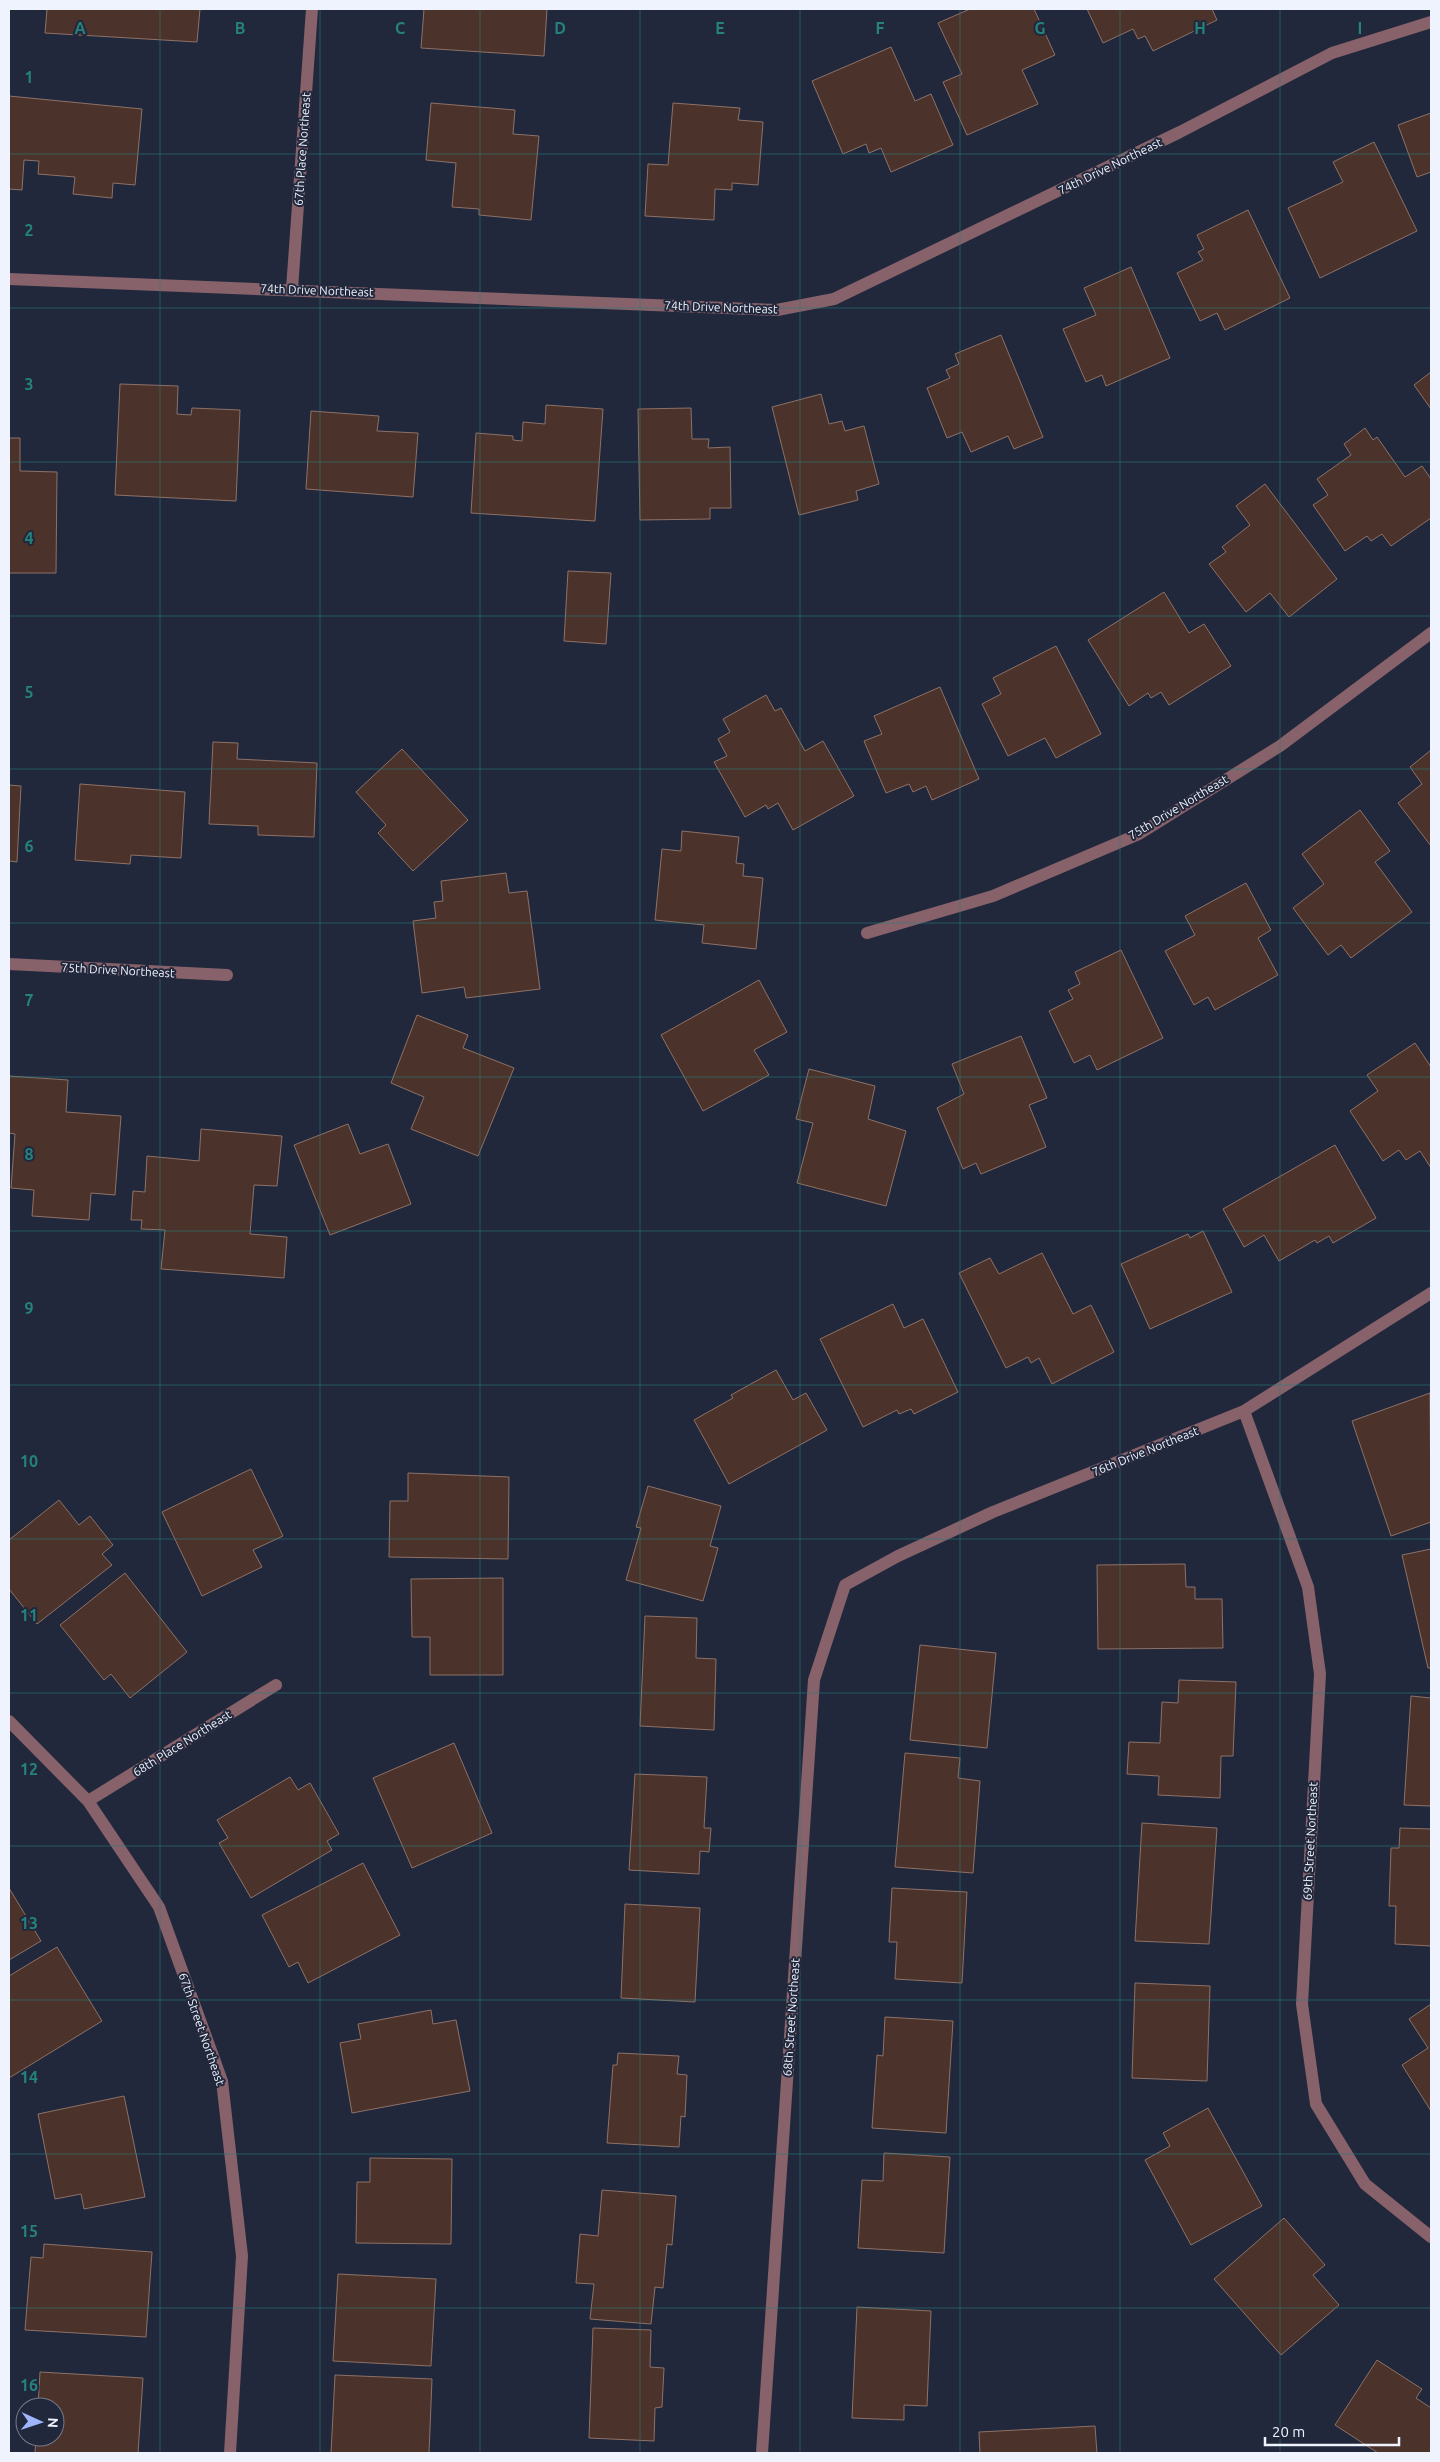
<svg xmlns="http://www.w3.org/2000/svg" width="1440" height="2462" viewBox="0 0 1440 2462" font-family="Ubuntu,sans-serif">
	<rect width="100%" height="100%" fill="#22283c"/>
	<path fill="#4b332b" stroke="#8d7167" d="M 47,9 L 200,9 L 197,42 L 45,33 Z
		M 424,9 L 547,9 L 544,56 L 421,48 Z
		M 970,9 L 1034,9 L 1055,55 L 1022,70 L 1038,104 L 967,135 L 943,82 L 962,74 L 938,23 Z
		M 1087,9 L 1212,9 L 1217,20 L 1153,51 L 1145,36 L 1138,39 L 1133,29 L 1103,43 Z
		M 891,47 L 915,101 L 931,94 L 953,145 L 891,172 L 881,148 L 869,153 L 866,144 L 843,154 L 812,81 Z
		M 9,96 L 142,109 L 135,185 L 113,183 L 112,198 L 73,194 L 75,177 L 38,174 L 39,161 L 24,160 L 22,190 L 9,189 Z
		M 431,103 L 515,110 L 513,134 L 539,136 L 531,220 L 479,215 L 479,209 L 452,207 L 456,163 L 426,160 Z
		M 673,103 L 740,108 L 738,120 L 763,122 L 758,185 L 732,183 L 732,190 L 715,189 L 714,220 L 645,216 L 648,164 L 668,165 Z
		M 1431,113 L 1431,172 L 1417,177 L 1398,125 Z
		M 1374,142 L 1417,231 L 1320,278 L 1288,208 L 1343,182 L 1333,162 Z
		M 1248,210 L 1290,298 L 1225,330 L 1217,313 L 1200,321 L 1177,273 L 1203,260 L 1198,252 L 1204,249 L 1197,235 Z
		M 1131,267 L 1170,358 L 1106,386 L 1102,375 L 1086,382 L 1063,329 L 1096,315 L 1084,288 Z
		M 1001,335 L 1043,437 L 1014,449 L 1008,436 L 971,452 L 962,432 L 947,438 L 927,388 L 950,378 L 946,370 L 959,364 L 955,354 Z
		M 1431,372 L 1431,409 L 1414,385 Z
		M 120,384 L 178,386 L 177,414 L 191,415 L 192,408 L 240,410 L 236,501 L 115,495 Z
		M 821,394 L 829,424 L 842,421 L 845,431 L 864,426 L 879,484 L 856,491 L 858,500 L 799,515 L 772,407 Z
		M 546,405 L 603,409 L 595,521 L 471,513 L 476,433 L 513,436 L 513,440 L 522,441 L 523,422 L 545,424 Z
		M 691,408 L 692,439 L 709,439 L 708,448 L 730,447 L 731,508 L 710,508 L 710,519 L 640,520 L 638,409 Z
		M 311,411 L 379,416 L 377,431 L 418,433 L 413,497 L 306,489 Z
		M 1365,428 L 1373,440 L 1377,437 L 1405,477 L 1422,466 L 1431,479 L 1431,518 L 1391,546 L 1382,534 L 1371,541 L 1367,536 L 1345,551 L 1313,505 L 1328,495 L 1317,479 L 1351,455 L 1344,444 Z
		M 9,438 L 20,438 L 20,471 L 57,472 L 56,573 L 9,573 Z
		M 1265,484 L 1337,579 L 1289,617 L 1270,593 L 1246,612 L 1209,564 L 1226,552 L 1222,547 L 1250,525 L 1236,506 Z
		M 568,571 L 611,573 L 606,644 L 564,641 Z
		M 1164,592 L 1189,633 L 1204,624 L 1231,666 L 1169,705 L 1161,692 L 1151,698 L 1148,693 L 1129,706 L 1088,640 Z
		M 1056,646 L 1101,734 L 1056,758 L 1045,738 L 1008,756 L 982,704 L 1001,694 L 993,678 Z
		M 940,687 L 979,779 L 932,800 L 926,786 L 913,792 L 909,784 L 886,793 L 864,741 L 882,734 L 874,716 Z
		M 766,695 L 775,711 L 781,708 L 805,751 L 823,741 L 854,796 L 793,830 L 778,803 L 768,809 L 766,805 L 745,817 L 714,762 L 727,756 L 718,739 L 730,732 L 723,719 Z
		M 213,742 L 238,743 L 237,759 L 317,763 L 314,837 L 258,835 L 258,826 L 209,824 Z
		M 402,749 L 468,820 L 413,871 L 378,833 L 386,825 L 356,792 Z
		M 1431,750 L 1431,846 L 1398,803 L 1422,784 L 1410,767 Z
		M 9,775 L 9,785 L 21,786 L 17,862 L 9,861 Z
		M 80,784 L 185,792 L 181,858 L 131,855 L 130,864 L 75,860 Z
		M 1360,810 L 1390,851 L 1375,862 L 1412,912 L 1351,958 L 1341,945 L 1328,955 L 1293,908 L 1324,884 L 1302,854 Z
		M 682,831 L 739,837 L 736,863 L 744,864 L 743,876 L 763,878 L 756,949 L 702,943 L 704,925 L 655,920 L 662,849 L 681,851 Z
		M 506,873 L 509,893 L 527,891 L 540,989 L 466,998 L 464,987 L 422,993 L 413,921 L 436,918 L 434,902 L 443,901 L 441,881 Z
		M 1246,883 L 1271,930 L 1258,938 L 1278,975 L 1215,1010 L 1208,997 L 1194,1005 L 1165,951 L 1195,935 L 1185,916 Z
		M 1121,950 L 1163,1038 L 1097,1070 L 1090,1055 L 1074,1063 L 1049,1011 L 1073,999 L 1068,990 L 1080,984 L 1075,972 Z
		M 759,980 L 787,1032 L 754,1050 L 769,1075 L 703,1111 L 661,1035 Z
		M 417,1015 L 468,1035 L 463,1048 L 514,1068 L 478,1156 L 411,1129 L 424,1097 L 391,1083 Z
		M 1021,1036 L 1047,1098 L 1029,1105 L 1046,1147 L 981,1174 L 976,1163 L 963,1169 L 937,1108 L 964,1094 L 952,1064 Z
		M 1415,1043 L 1431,1067 L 1431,1168 L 1420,1151 L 1406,1160 L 1399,1150 L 1383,1161 L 1350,1111 L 1378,1091 L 1367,1075 Z
		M 809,1069 L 875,1086 L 868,1119 L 906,1131 L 886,1206 L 797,1183 L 813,1123 L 796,1119 Z
		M 9,1076 L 68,1080 L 66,1112 L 121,1116 L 115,1195 L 91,1193 L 89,1220 L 32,1216 L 34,1190 L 11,1188 L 15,1134 L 9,1133 Z
		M 348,1124 L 360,1154 L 388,1144 L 411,1204 L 330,1235 L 294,1145 Z
		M 201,1129 L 282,1136 L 277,1186 L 254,1185 L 250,1234 L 287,1237 L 284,1278 L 161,1269 L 165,1230 L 141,1229 L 142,1220 L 131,1220 L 133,1191 L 145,1192 L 147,1156 L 199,1161 Z
		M 1335,1145 L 1376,1218 L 1333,1243 L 1329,1236 L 1317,1243 L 1315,1240 L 1279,1261 L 1264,1235 L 1244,1247 L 1223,1209 Z
		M 1203,1231 L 1232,1292 L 1150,1329 L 1121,1264 L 1188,1234 L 1190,1238 Z
		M 1042,1253 L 1073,1314 L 1091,1305 L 1114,1352 L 1052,1384 L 1039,1358 L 1031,1363 L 1028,1357 L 1006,1368 L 959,1273 L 990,1258 L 999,1274 Z
		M 893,1304 L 904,1328 L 923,1319 L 958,1392 L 914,1414 L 911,1409 L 899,1414 L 897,1410 L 863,1427 L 820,1339 Z
		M 776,1370 L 793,1400 L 806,1393 L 827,1430 L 729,1484 L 694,1420 L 733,1398 L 731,1395 Z
		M 1430,1393 L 1431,1522 L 1391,1536 L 1352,1421 Z
		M 251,1469 L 283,1536 L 253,1550 L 262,1567 L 202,1596 L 162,1512 Z
		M 408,1473 L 509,1477 L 508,1559 L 389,1557 L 390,1501 L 408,1501 Z
		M 648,1486 L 721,1506 L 710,1546 L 718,1548 L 703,1601 L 626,1580 L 641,1528 L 636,1527 Z
		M 59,1500 L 79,1525 L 90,1516 L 113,1545 L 102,1554 L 112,1565 L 37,1624 L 9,1589 L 9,1540 Z
		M 1431,1549 L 1431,1668 L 1428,1668 L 1402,1555 Z
		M 1185,1564 L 1186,1587 L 1195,1587 L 1195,1599 L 1222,1599 L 1223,1648 L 1098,1649 L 1097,1565 Z
		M 125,1573 L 187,1652 L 130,1698 L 111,1674 L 104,1680 L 60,1625 Z
		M 503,1578 L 503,1675 L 430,1675 L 430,1637 L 412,1637 L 411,1579 Z
		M 645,1616 L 697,1618 L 696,1658 L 716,1659 L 714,1730 L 640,1726 Z
		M 920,1645 L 996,1653 L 987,1748 L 910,1740 Z
		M 1179,1680 L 1236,1682 L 1233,1756 L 1221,1756 L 1220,1798 L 1158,1795 L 1159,1776 L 1127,1774 L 1129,1742 L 1160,1743 L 1162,1702 L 1178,1703 Z
		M 1411,1696 L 1431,1698 L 1431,1806 L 1404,1805 Z
		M 454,1743 L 492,1833 L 412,1868 L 373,1778 Z
		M 905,1753 L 960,1758 L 958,1778 L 980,1781 L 973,1873 L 895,1867 Z
		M 635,1774 L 707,1777 L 704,1828 L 711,1828 L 709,1852 L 700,1851 L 699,1874 L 629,1870 Z
		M 290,1777 L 298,1790 L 310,1783 L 339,1834 L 327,1841 L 332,1850 L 251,1898 L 219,1843 L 228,1838 L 217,1820 Z
		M 1142,1823 L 1217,1828 L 1209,1944 L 1135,1941 Z
		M 1400,1828 L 1431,1829 L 1431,1946 L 1395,1944 L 1396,1906 L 1389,1906 L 1391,1848 L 1399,1848 Z
		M 363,1863 L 400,1935 L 308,1983 L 298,1962 L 289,1967 L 262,1915 Z
		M 9,1888 L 41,1941 L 9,1960 Z
		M 892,1888 L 967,1892 L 962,1983 L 895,1979 L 897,1942 L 889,1942 Z
		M 625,1904 L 700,1908 L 695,2002 L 621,1998 Z
		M 57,1947 L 102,2021 L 9,2078 L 9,1976 Z
		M 1135,1983 L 1210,1986 L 1207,2081 L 1132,2078 Z
		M 1431,2004 L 1431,2111 L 1402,2065 L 1428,2048 L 1409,2019 Z
		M 431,2010 L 433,2024 L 456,2020 L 470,2091 L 352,2113 L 340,2043 L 361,2039 L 358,2024 Z
		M 885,2017 L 953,2021 L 946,2133 L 872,2128 L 877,2055 L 883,2056 Z
		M 618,2053 L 679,2056 L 677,2074 L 687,2075 L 685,2117 L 681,2116 L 679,2147 L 607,2143 L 613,2065 L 617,2065 Z
		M 124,2096 L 145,2197 L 84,2209 L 81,2194 L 55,2199 L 38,2114 Z
		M 1208,2108 L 1262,2206 L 1191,2245 L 1145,2160 L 1170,2146 L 1163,2133 Z
		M 884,2153 L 950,2157 L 944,2253 L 858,2248 L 862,2180 L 883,2181 Z
		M 370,2158 L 452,2159 L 451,2244 L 356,2243 L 357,2182 L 370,2182 Z
		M 602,2190 L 676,2196 L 672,2245 L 667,2244 L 663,2288 L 655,2287 L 651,2324 L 590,2319 L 594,2284 L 576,2283 L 580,2234 L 598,2236 Z
		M 1284,2218 L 1325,2265 L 1313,2275 L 1339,2305 L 1281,2355 L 1214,2279 Z
		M 44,2244 L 152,2252 L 146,2337 L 25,2330 L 31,2257 L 43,2258 Z
		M 338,2274 L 436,2279 L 431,2366 L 333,2361 Z
		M 857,2307 L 931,2311 L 927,2406 L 904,2405 L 904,2420 L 852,2418 Z
		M 593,2328 L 651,2330 L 650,2367 L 664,2368 L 662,2407 L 655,2408 L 654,2441 L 589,2438 Z
		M 1377,2360 L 1422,2389 L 1416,2398 L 1431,2408 L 1431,2453 L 1378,2453 L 1335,2425 Z
		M 40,2372 L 143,2378 L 138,2453 L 35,2453 L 36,2437 L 55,2437 L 55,2407 L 38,2407 Z
		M 335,2375 L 432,2379 L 429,2453 L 331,2453 Z
		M 1095,2426 L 1097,2453 L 980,2453 L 979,2432 Z"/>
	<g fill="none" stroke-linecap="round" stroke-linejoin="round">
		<path stroke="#87626a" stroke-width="12" d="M 9,279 L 777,310 L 834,299 L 1180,132 L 1332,53 L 1431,22
			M 292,289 L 312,9
			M 867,933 L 993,896 L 1139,834 L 1280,746 L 1431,633
			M 9,964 L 227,975
			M 1244,1411 L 1308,1587 L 1320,1674 L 1302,2004 L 1316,2104 L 1365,2184 L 1431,2237
			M 9,1721 L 88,1801 L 159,1907 L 222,2081 L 242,2256 L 230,2453
			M 88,1801 L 276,1685
			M 762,2453 L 814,1680 L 845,1585 L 898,1556 L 993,1512 L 1244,1411 L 1431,1293"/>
	</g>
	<path fill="none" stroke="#25827c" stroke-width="1" stroke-opacity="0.55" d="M 160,9 L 160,2453M 320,9 L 320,2453M 480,9 L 480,2453M 640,9 L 640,2453M 800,9 L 800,2453M 960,9 L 960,2453M 1120,9 L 1120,2453M 1280,9 L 1280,2453M 9,154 L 1431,154M 9,308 L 1431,308M 9,462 L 1431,462M 9,616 L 1431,616M 9,769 L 1431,769M 9,923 L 1431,923M 9,1077 L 1431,1077M 9,1231 L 1431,1231M 9,1385 L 1431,1385M 9,1539 L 1431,1539M 9,1693 L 1431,1693M 9,1846 L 1431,1846M 9,2000 L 1431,2000M 9,2154 L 1431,2154M 9,2308 L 1431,2308"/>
	<g text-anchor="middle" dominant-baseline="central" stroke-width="4" stroke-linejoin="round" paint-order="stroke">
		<g font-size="12" fill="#eff3fe" stroke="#22283c">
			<text transform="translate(302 149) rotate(-86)">67th Place Northeast</text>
			<text transform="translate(1110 166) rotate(-26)">74th Drive Northeast</text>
			<text transform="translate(317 290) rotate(2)">74th Drive Northeast</text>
			<text transform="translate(721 307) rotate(2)">74th Drive Northeast</text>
			<text transform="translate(1178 807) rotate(-31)">75th Drive Northeast</text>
			<text transform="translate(118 970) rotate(3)">75th Drive Northeast</text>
			<text transform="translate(1145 1451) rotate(-22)">76th Drive Northeast</text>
			<text transform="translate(182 1743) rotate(-32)">68th Place Northeast</text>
			<text transform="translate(1310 1841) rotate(-87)">69th Street Northeast</text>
			<text transform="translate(791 2017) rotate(-86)">68th Street Northeast</text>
			<text transform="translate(202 2029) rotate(71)">67th Street Northeast</text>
		</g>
	</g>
	<g font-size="16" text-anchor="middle" font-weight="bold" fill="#25827c" stroke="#22283c" stroke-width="4" stroke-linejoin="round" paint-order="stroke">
		<text x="80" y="34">A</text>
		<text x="240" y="34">B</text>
		<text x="400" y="34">C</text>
		<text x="560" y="34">D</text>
		<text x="720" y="34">E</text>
		<text x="880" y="34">F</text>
		<text x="1040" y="34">G</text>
		<text x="1200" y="34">H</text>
		<text x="1360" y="34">I</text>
		<text x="29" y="83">1</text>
		<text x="29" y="236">2</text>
		<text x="29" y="390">3</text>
		<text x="29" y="544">4</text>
		<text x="29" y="698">5</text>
		<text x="29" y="852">6</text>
		<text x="29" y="1006">7</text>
		<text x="29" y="1160">8</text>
		<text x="29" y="1314">9</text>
		<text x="29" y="1467">10</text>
		<text x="29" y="1621">11</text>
		<text x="29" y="1775">12</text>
		<text x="29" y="1929">13</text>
		<text x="29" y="2083">14</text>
		<text x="29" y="2237">15</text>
		<text x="29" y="2391">16</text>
	</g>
	<rect width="1440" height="2462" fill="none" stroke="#eff3fe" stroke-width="20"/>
	<g transform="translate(40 2422) rotate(93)"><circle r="24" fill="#22283c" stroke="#74798a"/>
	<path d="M0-4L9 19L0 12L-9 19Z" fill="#9eb4fd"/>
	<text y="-8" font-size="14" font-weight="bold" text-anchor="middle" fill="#eff3fe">N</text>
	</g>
	<path d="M1265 2437v8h134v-8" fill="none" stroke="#eff3fe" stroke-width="2.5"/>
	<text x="1272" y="2437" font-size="15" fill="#eff3fe" stroke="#22283c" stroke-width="4" paint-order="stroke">20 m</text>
</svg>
